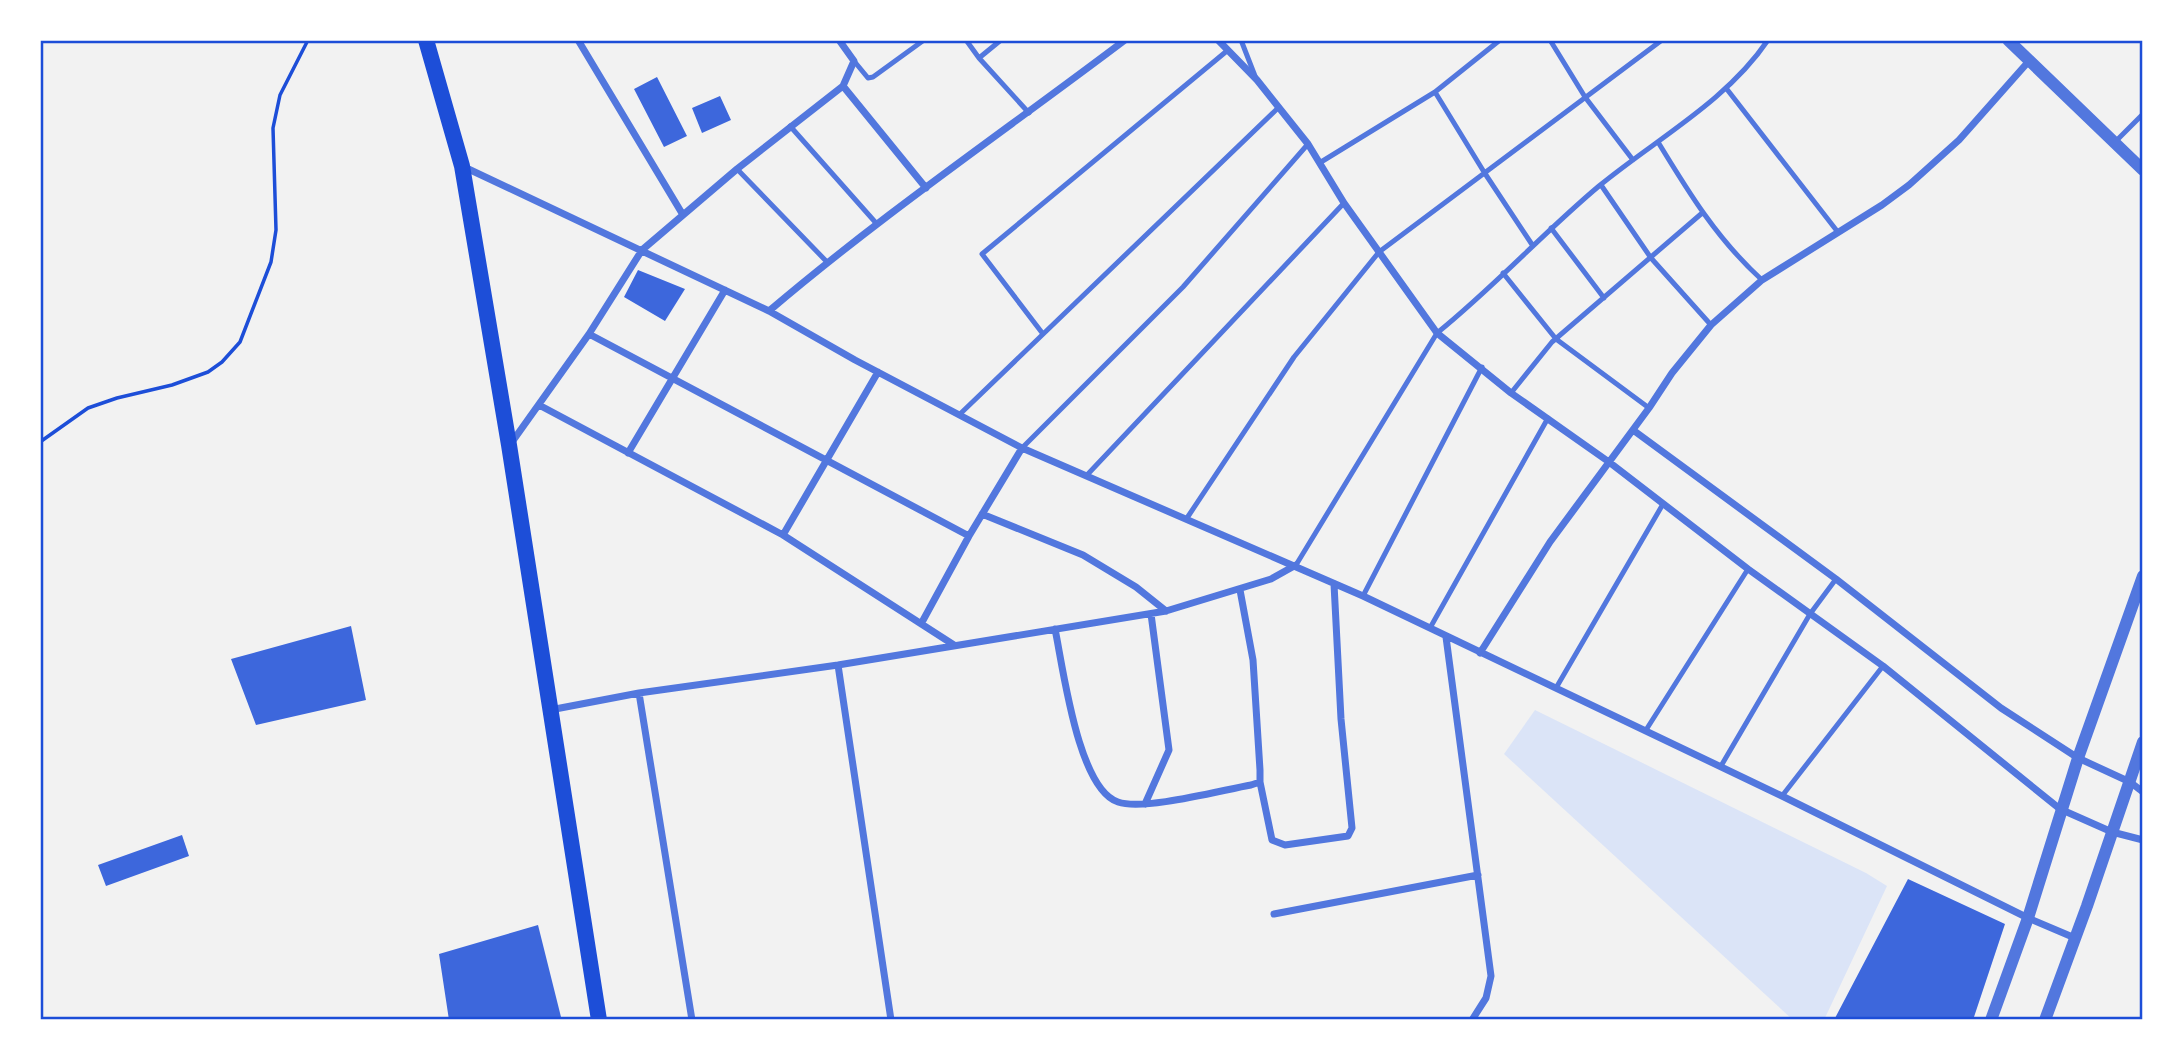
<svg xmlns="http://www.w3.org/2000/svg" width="2183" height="1060" viewBox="0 0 2183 1060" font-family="'Source Serif 4',serif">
	<rect width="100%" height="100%" fill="#f2f2f2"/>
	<path fill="#dbe4f7" d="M 1535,710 L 1866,873 L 1887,886 L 1824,1020 L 1793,1020 L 1504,754 Z"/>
	<path fill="#3d67dc" d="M 657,77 L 687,136 L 664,147 L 634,89 Z
		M 720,96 L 731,120 L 702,133 L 692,108 Z
		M 638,270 L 685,289 L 665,321 L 624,297 Z
		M 351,626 L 366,700 L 256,725 L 231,659 Z
		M 182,835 L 189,856 L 106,886 L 98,865 Z
		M 1908,879 L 2005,924 L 1973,1020 L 1834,1020 Z
		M 538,925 L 561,1017 L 546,1020 L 449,1020 L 439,954 Z"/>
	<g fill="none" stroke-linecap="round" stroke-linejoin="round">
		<path stroke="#1d4ed8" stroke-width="3.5" d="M 40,442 L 88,408 L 117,398 L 172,385 L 208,372 L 222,362 L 240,342 L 271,262 L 276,230 L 273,128 L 280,95 L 308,40"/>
		<path stroke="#5277de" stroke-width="5" d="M 966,40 L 979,58 L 1029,113
			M 1241,40 L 1255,76
			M 1550,40 L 1585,97 L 1633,160
			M 979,58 L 1001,40
			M 854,61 L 868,78 L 873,77 L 924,40
			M 1726,88 L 1837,231
			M 1435,92 L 1484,172 L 1533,246
			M 790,126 L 876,223
			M 1658,142 C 1689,193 1717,239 1762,280
			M 2115,142 L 2143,114
			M 1321,162 L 1435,92 L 1500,40
			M 737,169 L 827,262
			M 1601,185 L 1651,258 L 1711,325
			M 1551,228 L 1604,298
			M 1503,273 L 1556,339 L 1649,408
			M 1043,334 L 982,254 L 1228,50
			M 1511,393 L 1552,342 L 1701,214
			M 959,415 L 1278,108
			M 1022,448 L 1183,287 L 1308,144
			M 1087,475 L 1344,203
			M 1187,518 L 1294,357 L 1379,252 L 1662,40
			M 1296,565 L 1437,333 C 1494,287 1543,233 1599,186 C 1656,139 1726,102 1768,40
			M 1363,596 L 1482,367
			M 1430,628 L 1548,418
			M 1556,688 L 1663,504
			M 1646,730 L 1748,569
			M 1721,766 L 1810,614 L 1836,579
			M 1782,796 L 1883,666"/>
		<path stroke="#5277de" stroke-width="7" d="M 578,40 L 683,215
			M 1218,40 L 1257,80 L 1308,144 L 1344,203 L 1437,333 L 1511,393 L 1609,462 L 1748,569 L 1883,666 L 2060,809 L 2112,832 L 2143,840
			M 843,86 L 926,188
			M 462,166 L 769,311 L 855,360 L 1022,448 L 1363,596 L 1782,796 L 2028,918 L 2075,938
			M 769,311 C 883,214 1006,130 1125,40
			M 589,334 L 969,536
			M 539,405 L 783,535 L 954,645
			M 1633,430 L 1836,579 L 2001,708 L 2078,758 L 2130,782 L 2143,792
			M 512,442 L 589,334 L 642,250 L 737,169 L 843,86 L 854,61 L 839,40
			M 628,453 L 725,290
			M 982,514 L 1083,555 L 1136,587 L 1166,611
			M 783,535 L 878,372
			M 921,624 L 969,536 L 1022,448
			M 1055,629 C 1063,667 1078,789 1118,802 C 1144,811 1222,790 1251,785 L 1260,782 L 1260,770 L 1253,660 L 1240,590
			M 1446,637 L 1491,976 L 1486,998 L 1472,1020
			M 1480,653 L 1550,542 L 1649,408 L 1672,373 L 1711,325 L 1762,280 L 1882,205 L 1909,185 L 1959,140 L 2029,61
			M 838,665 L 891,1020
			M 639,693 L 692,1020
			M 550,710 L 639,693 L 838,665 L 1166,611 L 1271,579 L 1296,565
			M 1260,782 L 1272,840 L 1285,845 L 1348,836 L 1352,828 L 1341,719 L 1334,584
			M 1145,804 L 1169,750 L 1151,614
			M 1274,914 L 1478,875"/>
		<path stroke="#5277de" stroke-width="12" d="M 2008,40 L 2143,170
			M 1991,1020 L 2028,918 L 2078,758 L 2143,576
			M 2045,1020 L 2087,906 L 2143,742"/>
		<path stroke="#1d4ed8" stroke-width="16" d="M 426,40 L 462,166 L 509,445 L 599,1020"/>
	</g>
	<rect width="2183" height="1060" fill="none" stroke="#ffffff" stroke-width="84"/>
	<rect x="42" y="42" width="2099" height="976" fill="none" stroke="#1d4ed8" stroke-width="2.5"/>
</svg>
